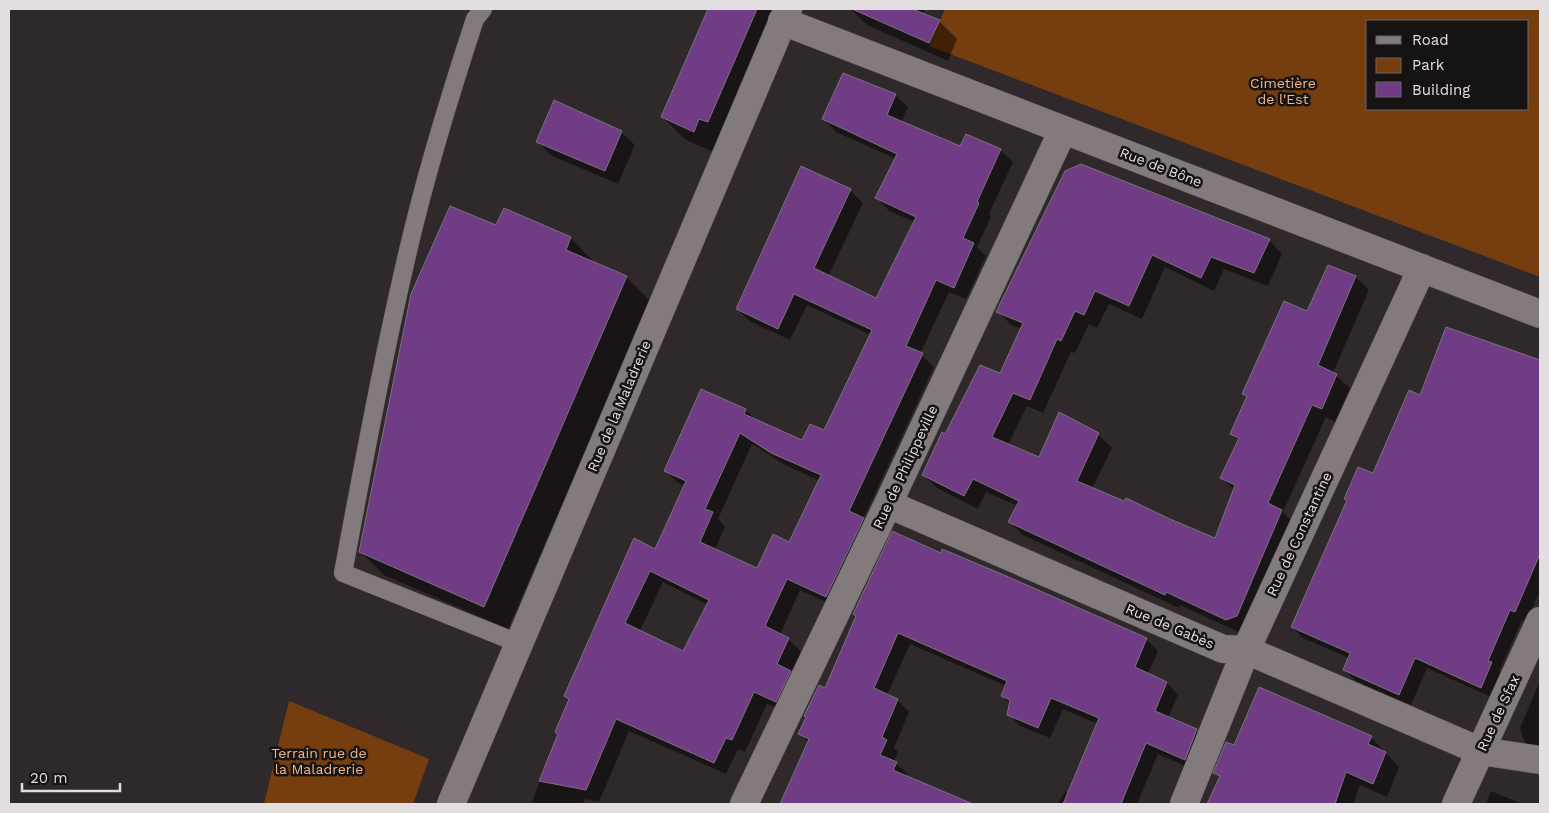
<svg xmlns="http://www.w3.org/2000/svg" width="1549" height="813" viewBox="0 0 1549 813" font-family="'Work Sans',sans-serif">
	<rect width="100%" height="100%" fill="#30292c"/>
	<path fill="#763e0f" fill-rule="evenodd" d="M 945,9 L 1540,9 L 1540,277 L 929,46 ZM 1368,21 L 1528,21 L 1528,109 L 1368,109 Z
		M 289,701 L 429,759 L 413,804 L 264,804 Z"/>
	<path fill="#0007" fill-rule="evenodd" d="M 709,9 L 791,9 L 718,154 L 686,140 L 662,117 Z
		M 851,9 L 925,9 L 922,14 L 939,21 L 957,39 L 948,61 L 867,25 Z
		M 895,95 L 908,107 L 901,123 L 960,148 L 1000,150 L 1013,162 L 989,214 L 991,217 L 977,247 L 986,256 L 966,299 L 949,292 L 920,354 L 934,367 L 863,519 L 876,531 L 839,608 L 800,590 L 780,635 L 788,639 L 801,652 L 791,673 L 802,685 L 788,714 L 767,704 L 745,752 L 738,749 L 726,774 L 629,731 L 599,802 L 585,799 L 583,804 L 531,804 L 559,734 L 570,701 L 565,696 L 656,550 L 685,486 L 678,483 L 666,471 L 746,410 L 756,421 L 802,442 L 824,432 L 871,335 L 807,305 L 790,340 L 751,322 L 738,310 L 850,190 L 863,203 L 828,277 L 877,300 L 915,222 L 889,211 L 877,198 L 896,159 L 836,132 L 824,119 ZM 752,444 L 785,465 L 820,481 L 790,543 L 757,570 L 715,550 L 725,526 L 718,519 ZM 663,582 L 708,605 L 684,652 L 640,631 Z
		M 621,132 L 635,145 L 618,184 L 550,155 L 537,141 Z
		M 1066,172 L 1269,240 L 1282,254 L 1268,286 L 1224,269 L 1214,291 L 1165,267 L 1142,319 L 1109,304 L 1097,328 L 1089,324 L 1075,353 L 1071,352 L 1043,413 L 1027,406 L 1008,445 L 1039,459 L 1060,413 L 1098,434 L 1112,448 L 1092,489 L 1216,539 L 1234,490 L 1222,478 L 1239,441 L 1232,433 L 1247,398 L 1244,394 L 1308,313 L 1328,267 L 1356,277 L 1369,290 L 1333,373 L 1350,388 L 1335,422 L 1326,417 L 1283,512 L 1295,524 L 1241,633 L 1180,605 L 1179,608 L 1023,535 L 1009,522 L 1018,506 L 986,492 L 978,509 L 937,488 L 923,475 L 946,436 L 1000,375 L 1021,329 L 1011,325 L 998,311 Z
		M 504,210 L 571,238 L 594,262 L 594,263 L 626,277 L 650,301 L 508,629 L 384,575 L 360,551 Z
		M 1447,328 L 1540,362 L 1540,591 L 1526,622 L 1522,620 L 1499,672 L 1503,675 L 1493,698 L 1427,668 L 1411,705 L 1356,681 L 1344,670 L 1349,658 L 1303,638 L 1292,627 L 1348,501 L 1346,499 L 1373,475 L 1421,397 Z
		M 941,554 L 1146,639 L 1158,651 L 1148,674 L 1167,683 L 1178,695 L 1168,718 L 1196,730 L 1208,742 L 1196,771 L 1158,754 L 1137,804 L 1058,804 L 1065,791 L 1069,793 L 1098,724 L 1063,709 L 1050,738 L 1020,726 L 1009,715 L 1010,704 L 1002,696 L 1006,686 L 910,644 L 887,695 L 897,700 L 909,712 L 894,748 L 898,752 L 894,762 L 908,774 L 906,777 L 942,799 L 940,804 L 781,804 L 809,743 L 800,734 L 826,689 Z
		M 1540,681 L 1540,754 L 1537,754 L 1524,741 L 1520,728 Z
		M 1371,737 L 1399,767 L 1387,797 L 1360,785 L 1353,804 L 1226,804 L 1227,801 L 1220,778 L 1215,772 L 1234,746 Z
		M 1491,791 L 1522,804 L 1486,804 Z"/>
	<path fill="#713c86" stroke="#78737a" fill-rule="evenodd" d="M 708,9 L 757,9 L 708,122 L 699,119 L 694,132 L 661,117 Z
		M 852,9 L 912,9 L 940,20 L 929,43 Z
		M 843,73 L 896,94 L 887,115 L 960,146 L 966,134 L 1001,149 L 977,202 L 979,203 L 963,238 L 974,243 L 954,288 L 936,280 L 906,346 L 923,353 L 849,511 L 864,518 L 826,597 L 787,579 L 765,626 L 789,638 L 777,664 L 791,671 L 776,702 L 754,692 L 732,740 L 726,738 L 714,763 L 616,719 L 586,790 L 539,781 L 558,734 L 555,732 L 569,699 L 564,696 L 634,538 L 655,549 L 686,481 L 664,471 L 701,389 L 746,409 L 744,414 L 802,440 L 810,424 L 824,430 L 872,330 L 794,294 L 778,329 L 736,309 L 801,166 L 851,189 L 814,268 L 876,298 L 916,217 L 875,198 L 897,154 L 822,119 ZM 740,433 L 771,453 L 821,475 L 789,542 L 773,534 L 757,568 L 700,542 L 713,512 L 705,509 ZM 650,571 L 709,600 L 683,651 L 625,623 Z
		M 554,100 L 622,131 L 605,171 L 536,142 Z
		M 1081,164 L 1270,239 L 1254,273 L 1211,257 L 1201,278 L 1152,255 L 1129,306 L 1095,291 L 1084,315 L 1075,311 L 1061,341 L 1057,339 L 1030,400 L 1013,393 L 992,437 L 1039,457 L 1059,412 L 1099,433 L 1077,481 L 1124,501 L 1126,498 L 1170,519 L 1215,538 L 1235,485 L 1220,478 L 1239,438 L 1230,434 L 1247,396 L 1242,394 L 1284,301 L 1307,311 L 1328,265 L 1356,276 L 1318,365 L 1337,374 L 1322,409 L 1312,405 L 1268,503 L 1282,510 L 1237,616 L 1226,620 L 1166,592 L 1165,595 L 1008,522 L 1019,501 L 973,479 L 964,496 L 922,475 L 942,432 L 945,434 L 980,365 L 1000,373 L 1023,323 L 996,312 L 1065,171 Z
		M 450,206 L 496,225 L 504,208 L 571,237 L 566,250 L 627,276 L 484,607 L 359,552 L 411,294 Z
		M 1446,327 L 1540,360 L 1540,554 L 1515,612 L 1510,610 L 1488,661 L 1492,662 L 1481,688 L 1415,658 L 1399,695 L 1343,670 L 1350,653 L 1291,627 L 1347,500 L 1344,499 L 1358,467 L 1373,473 L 1409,390 L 1420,395 Z
		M 892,531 L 941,553 L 942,549 L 1004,575 L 1147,638 L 1135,667 L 1167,682 L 1155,711 L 1197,729 L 1185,760 L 1146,743 L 1121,804 L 1063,804 L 1099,718 L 1051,698 L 1038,728 L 1007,715 L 1010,700 L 1001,696 L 1007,681 L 898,633 L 874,688 L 898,699 L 882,737 L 887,740 L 880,755 L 897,762 L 893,770 L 973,804 L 780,804 L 809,739 L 798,734 L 806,717 L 804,716 L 819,685 L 825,688 L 856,616 L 853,614 L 855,610 Z
		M 1259,687 L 1372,736 L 1368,744 L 1386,752 L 1373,784 L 1346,772 L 1335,804 L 1207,804 L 1220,776 L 1213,773 L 1226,742 L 1234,745 Z"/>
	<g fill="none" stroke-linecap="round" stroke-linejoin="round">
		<g stroke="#4d474a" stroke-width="19">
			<path id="lane" d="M 483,9 L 475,19 C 450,95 426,173 408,251 C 383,357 363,466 343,573 L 518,643"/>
		</g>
		<g stroke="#4d474a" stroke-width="29">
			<path id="street" d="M 782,21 L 1540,314
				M 888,504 L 1223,649 L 1246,650 L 1480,751 L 1540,760
				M 451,804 L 788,9
				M 744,804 L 888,504 L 1063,130
				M 1184,804 L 1246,650 L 1422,268
				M 1456,804 L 1540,621"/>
		</g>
		<use href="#lane" stroke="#837a7e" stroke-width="18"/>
		<use href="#street" stroke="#837a7e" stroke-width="28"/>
	</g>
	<g text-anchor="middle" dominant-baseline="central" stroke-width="5" stroke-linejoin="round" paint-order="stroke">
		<g font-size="14" fill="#f5b58a" stroke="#161314">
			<text x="1283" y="83">Cimetière<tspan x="1283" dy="16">de l'Est</tspan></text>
			<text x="319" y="753">Terrain rue de<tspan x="319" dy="16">la Maladrerie</tspan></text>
		</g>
		<g font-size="14" fill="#e3dee0" stroke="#161314">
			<text transform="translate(1161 167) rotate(21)">Rue de Bône</text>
			<text transform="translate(619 406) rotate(-67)">Rue de la Maladrerie</text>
			<text transform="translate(905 467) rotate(-65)">Rue de Philippeville</text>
			<text transform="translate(1299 534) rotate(-65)">Rue de Constantine</text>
			<text transform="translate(1170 626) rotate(23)">Rue de Gabès</text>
			<text transform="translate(1498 713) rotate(-65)">Rue de Sfax</text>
		</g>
	</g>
	<rect width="1549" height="813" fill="none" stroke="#e3dee0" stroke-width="20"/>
	<rect x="1366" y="20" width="162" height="90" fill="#161314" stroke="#686466"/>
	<rect x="1376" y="36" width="25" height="8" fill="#837a7e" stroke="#686466"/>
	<text x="1412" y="45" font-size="15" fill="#e3dee0">Road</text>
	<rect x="1376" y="58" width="25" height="15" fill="#763e0f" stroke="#686466"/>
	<text x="1412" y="70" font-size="15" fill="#e3dee0">Park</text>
	<rect x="1376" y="82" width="25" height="15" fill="#713c86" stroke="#686466"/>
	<text x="1412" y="95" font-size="15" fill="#e3dee0">Building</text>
	<path d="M22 783v8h98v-8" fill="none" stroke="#e3dee0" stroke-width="2.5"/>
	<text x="30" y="783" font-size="15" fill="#e3dee0" stroke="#161314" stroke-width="4" paint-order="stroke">20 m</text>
</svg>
